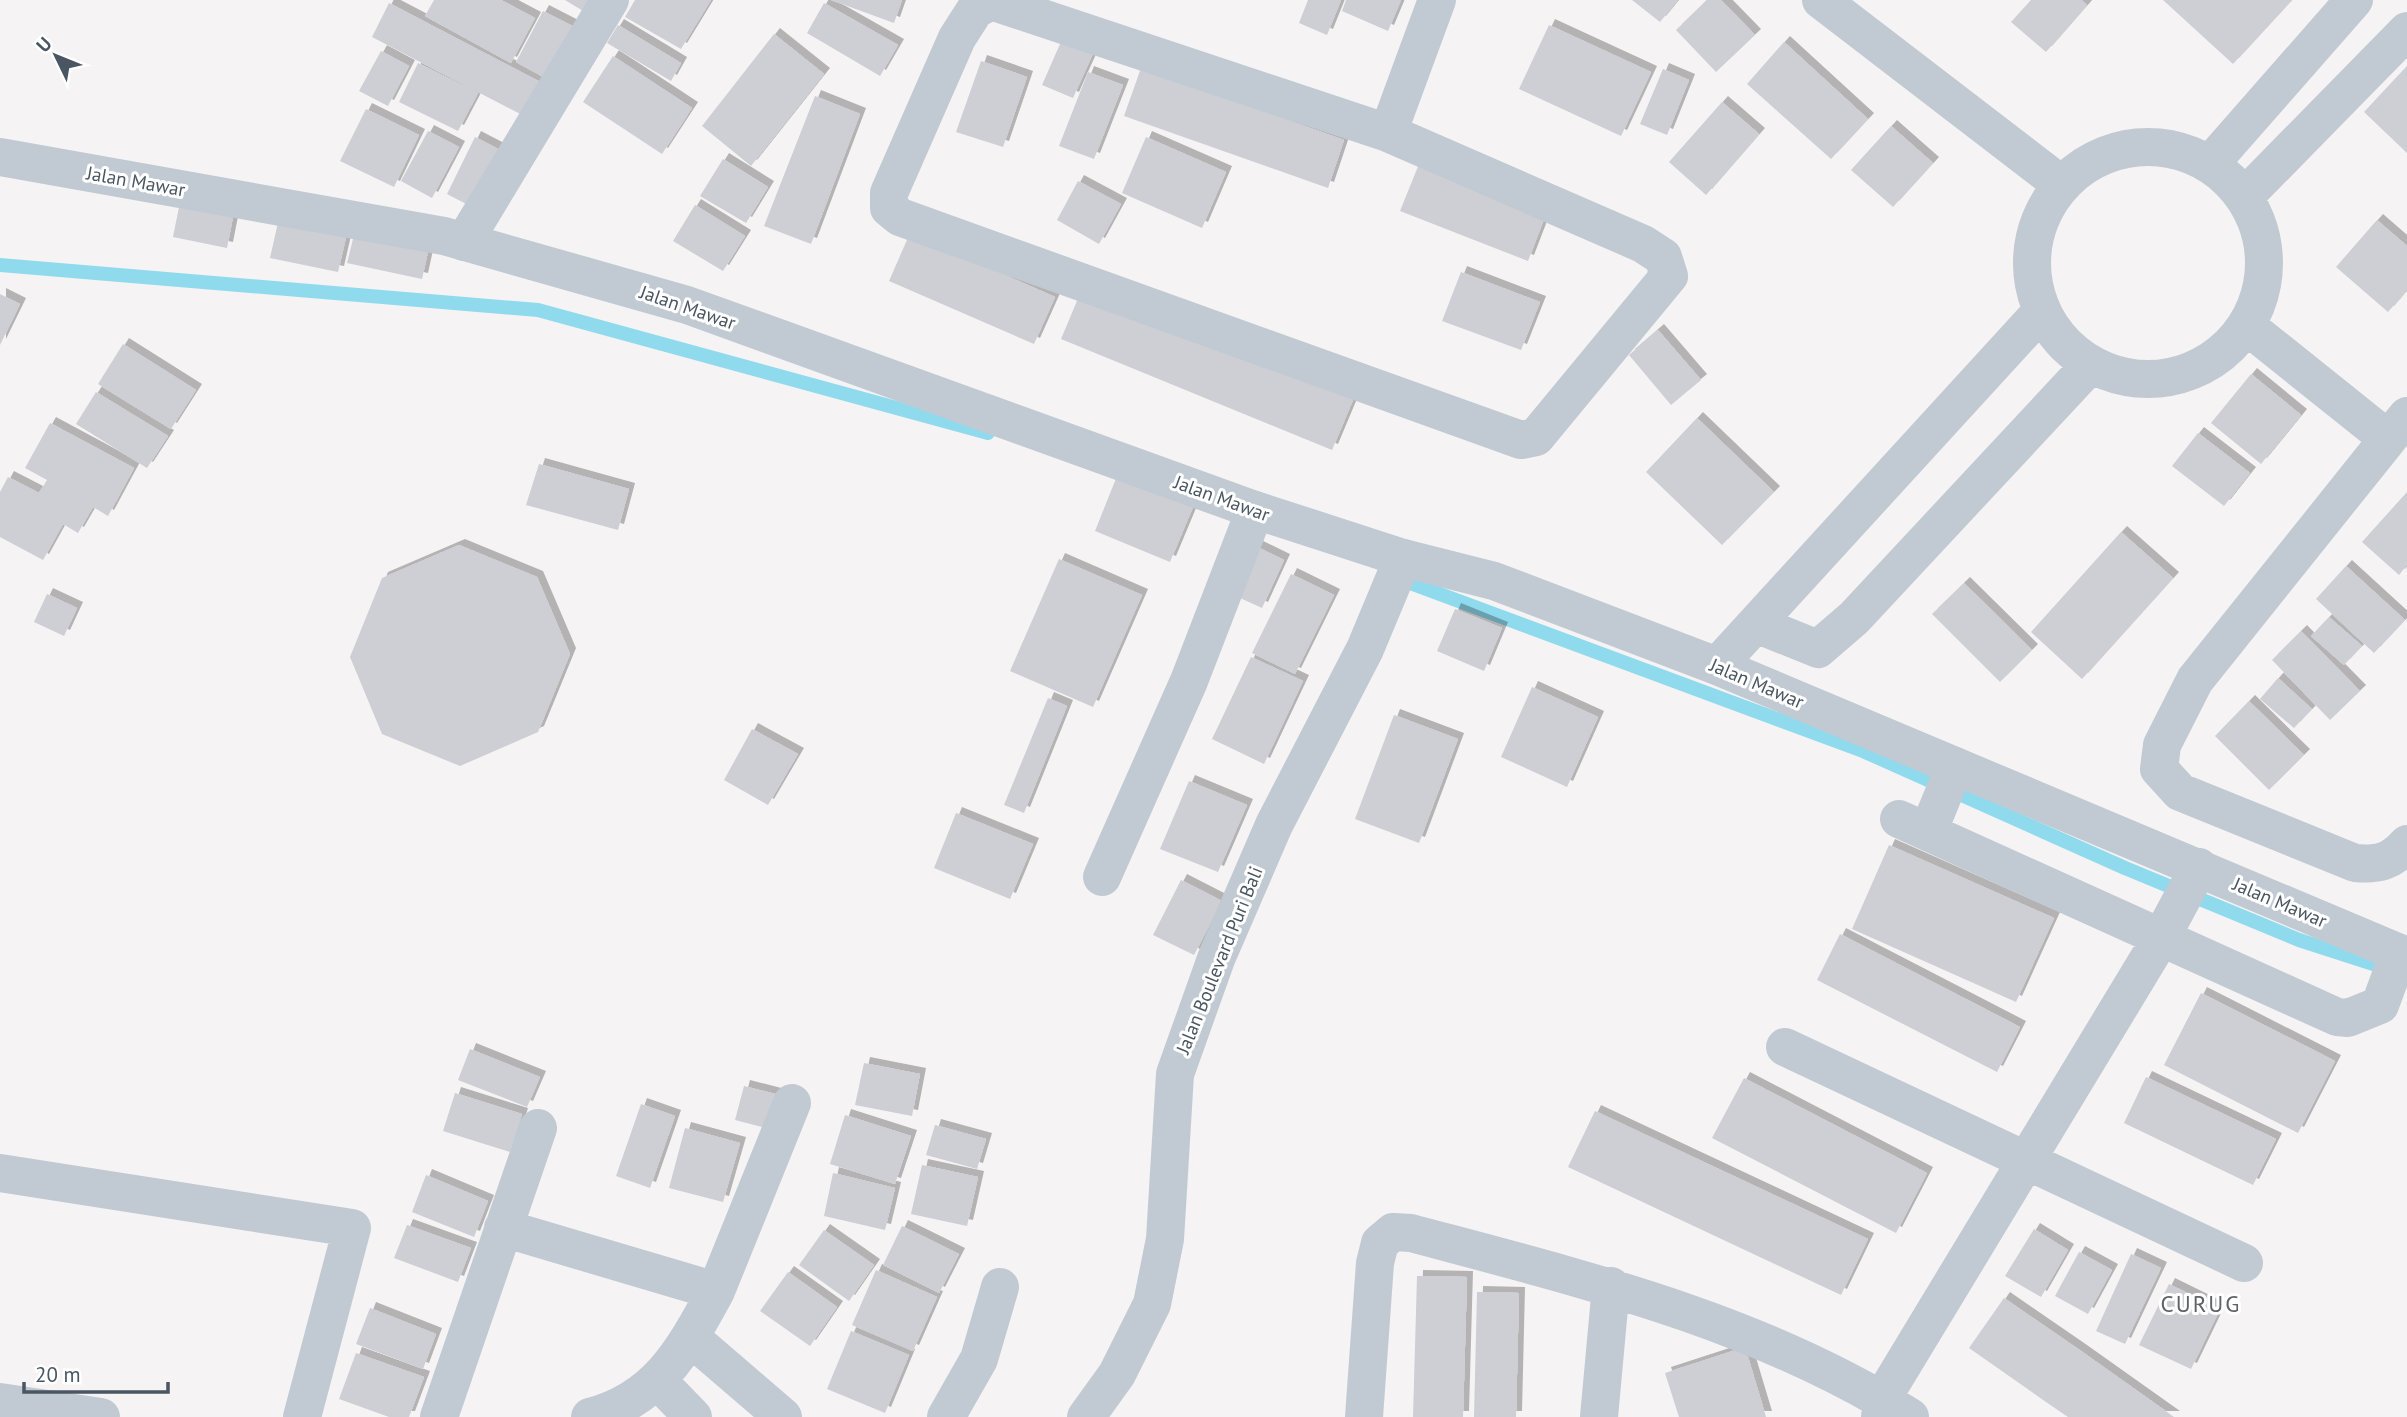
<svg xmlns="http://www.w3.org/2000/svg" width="2407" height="1417" viewBox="0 0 2407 1417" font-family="'PT Sans',sans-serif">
	<defs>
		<filter id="shadow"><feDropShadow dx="6" dy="-6" stdDeviation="0" flood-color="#0004"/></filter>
	</defs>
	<rect width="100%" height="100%" fill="#f5f3f3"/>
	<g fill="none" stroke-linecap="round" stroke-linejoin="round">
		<path stroke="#90daee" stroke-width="14" d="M 0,265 L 538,310 L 988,433
			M 1402,580 L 1863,751 L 2125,868 L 2299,940 L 2392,970"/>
	</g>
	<path fill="#cdcfd5" filter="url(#shadow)" d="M 434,0 L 501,0 L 535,18 L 511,63 L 425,16 Z
		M 565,0 L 603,0 L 593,17 Z
		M 635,0 L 711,0 L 681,49 L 625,17 Z
		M 831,0 L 902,0 L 894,23 Z
		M 1308,0 L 1341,0 L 1327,35 L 1299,23 Z
		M 1346,0 L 1401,0 L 1388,31 L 1342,11 Z
		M 1632,0 L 1678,0 L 1660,22 Z
		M 1707,0 L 1721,0 L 1755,35 L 1716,72 L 1676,30 Z
		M 2031,0 L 2081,0 L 2087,5 L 2046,52 L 2011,22 Z
		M 2163,0 L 2292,0 L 2233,64 Z
		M 389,3 L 546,85 L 528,118 L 372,37 Z
		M 824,3 L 898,45 L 880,76 L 807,33 Z
		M 543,11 L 586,33 L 558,85 L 516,62 Z
		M 618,25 L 681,63 L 671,81 L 607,43 Z
		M 1549,25 L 1651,72 L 1621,136 L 1519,89 Z
		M 774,34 L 824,74 L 751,166 L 702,126 Z
		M 1064,35 L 1095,49 L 1073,98 L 1042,85 Z
		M 1784,42 L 1868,119 L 1831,159 L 1747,84 Z
		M 381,51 L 409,66 L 388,106 L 359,91 Z
		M 613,56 L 692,108 L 662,154 L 583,102 Z
		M 981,61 L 1027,77 L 1003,147 L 956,132 Z
		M 418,63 L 478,93 L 458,131 L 399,102 Z
		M 2407,66 L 2407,153 L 2364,112 Z
		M 1141,68 L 1344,140 L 1328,188 L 1124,116 Z
		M 1663,69 L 1689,80 L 1667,135 L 1640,124 Z
		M 1088,72 L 1123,85 L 1094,159 L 1059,146 Z
		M 815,96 L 860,114 L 811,244 L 764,226 Z
		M 1722,102 L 1759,134 L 1706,195 L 1669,162 Z
		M 366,109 L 419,135 L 394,187 L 340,161 Z
		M 1891,126 L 1933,163 L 1893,207 L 1851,170 Z
		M 428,131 L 459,147 L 432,198 L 401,181 Z
		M 475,137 L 500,150 L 472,207 L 447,194 Z
		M 1146,137 L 1226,172 L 1202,228 L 1122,193 Z
		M 723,159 L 768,187 L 746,223 L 700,196 Z
		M 1419,164 L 1546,214 L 1528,261 L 1400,211 Z
		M 1078,181 L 1121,204 L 1099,244 L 1057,220 Z
		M 180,202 L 234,212 L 227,248 L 173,237 Z
		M 695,205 L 745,236 L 723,271 L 673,241 Z
		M 279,218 L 347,233 L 338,272 L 270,258 Z
		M 2377,220 L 2407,246 L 2407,290 L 2388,312 L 2336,267 Z
		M 355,231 L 429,247 L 422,279 L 347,263 Z
		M 910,233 L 1055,297 L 1034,344 L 889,281 Z
		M 1461,272 L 1540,302 L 1521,350 L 1442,321 Z
		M 1082,289 L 1353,400 L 1332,450 L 1061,339 Z
		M 0,294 L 20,304 L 0,345 Z
		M 1658,330 L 1701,380 L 1671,405 L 1629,355 Z
		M 123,344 L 196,390 L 171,429 L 98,384 Z
		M 2251,374 L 2301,415 L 2261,464 L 2211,423 Z
		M 96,392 L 168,436 L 147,468 L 76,424 Z
		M 1697,418 L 1774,492 L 1722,545 L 1646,472 Z
		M 50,423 L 134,468 L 108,516 L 93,507 L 78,533 L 63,524 L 43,560 L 0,537 L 0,492 L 8,477 L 39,493 L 47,480 L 25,468 Z
		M 2198,433 L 2250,473 L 2224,506 L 2172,466 Z
		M 539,464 L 629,489 L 618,530 L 526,505 Z
		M 1117,476 L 1193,507 L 1170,562 L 1095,531 Z
		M 2407,492 L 2407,565 L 2399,575 L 2362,542 Z
		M 2121,532 L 2173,578 L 2082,679 L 2031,632 Z
		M 1251,544 L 1284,560 L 1262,608 L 1229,593 Z
		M 459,545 L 537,577 L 570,654 L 538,732 L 460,766 L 382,734 L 350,657 L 382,578 Z
		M 1059,559 L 1142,595 L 1093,707 L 1010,671 Z
		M 2346,566 L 2405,620 L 2374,653 L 2316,599 Z
		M 1291,574 L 1334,595 L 1295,674 L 1252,653 Z
		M 1964,583 L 2032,650 L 2000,682 L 1932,614 Z
		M 47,594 L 77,608 L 64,636 L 34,622 Z
		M 1455,609 L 1502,628 L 1484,671 L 1437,651 Z
		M 2329,617 L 2362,646 L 2344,665 L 2311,636 Z
		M 2301,631 L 2360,691 L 2330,720 L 2272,660 Z
		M 1251,657 L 1303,681 L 1264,764 L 1212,739 Z
		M 2278,678 L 2312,709 L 2294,728 L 2260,699 Z
		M 1532,687 L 1598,717 L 1567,787 L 1501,757 Z
		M 1048,698 L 1067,706 L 1024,813 L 1004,805 Z
		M 2249,701 L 2304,755 L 2269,790 L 2215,736 Z
		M 1394,715 L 1458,739 L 1419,843 L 1355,819 Z
		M 752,729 L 798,754 L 768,805 L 724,780 Z
		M 1189,781 L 1247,805 L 1218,872 L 1160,849 Z
		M 956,813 L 1033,844 L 1010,899 L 934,868 Z
		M 1889,845 L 2054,918 L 2016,1002 L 1852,929 Z
		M 1181,880 L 1222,901 L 1194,955 L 1153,935 Z
		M 1840,934 L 2020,1027 L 1997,1072 L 1817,980 Z
		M 2201,993 L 2335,1061 L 2298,1133 L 2164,1065 Z
		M 470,1049 L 540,1077 L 527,1107 L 458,1080 Z
		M 864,1063 L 920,1074 L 912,1116 L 855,1105 Z
		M 2146,1077 L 2276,1139 L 2253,1185 L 2124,1123 Z
		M 1744,1078 L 1927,1173 L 1896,1233 L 1712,1138 Z
		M 744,1086 L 783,1096 L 774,1130 L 735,1120 Z
		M 455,1093 L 522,1114 L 510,1152 L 443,1131 Z
		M 641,1104 L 675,1116 L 650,1188 L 616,1176 Z
		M 1595,1111 L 1868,1239 L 1841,1295 L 1568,1167 Z
		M 845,1115 L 911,1136 L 895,1184 L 830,1164 Z
		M 935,1125 L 986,1139 L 977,1169 L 926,1155 Z
		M 685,1128 L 740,1143 L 723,1202 L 669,1188 Z
		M 922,1165 L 978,1177 L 967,1226 L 911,1214 Z
		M 833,1173 L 895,1188 L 885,1230 L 824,1216 Z
		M 426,1175 L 488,1201 L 474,1237 L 412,1212 Z
		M 407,1225 L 471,1248 L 458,1282 L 394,1258 Z
		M 902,1226 L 959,1254 L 939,1293 L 883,1265 Z
		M 2034,1229 L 2068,1250 L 2041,1297 L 2005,1276 Z
		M 824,1230 L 874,1265 L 849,1301 L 799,1265 Z
		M 2079,1252 L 2112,1270 L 2088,1314 L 2055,1296 Z
		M 2131,1254 L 2161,1268 L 2125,1344 L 2096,1331 Z
		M 876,1270 L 937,1297 L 913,1351 L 852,1325 Z
		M 788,1272 L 837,1307 L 810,1346 L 760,1311 Z
		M 1417,1276 L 1467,1277 L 1463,1417 L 1413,1417 Z
		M 2169,1284 L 2220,1309 L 2191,1369 L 2139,1345 Z
		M 1477,1292 L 1519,1293 L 1516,1417 L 1474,1417 Z
		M 2004,1298 L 2081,1351 L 2174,1417 L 2068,1417 L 2046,1402 L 1969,1348 Z
		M 370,1308 L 436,1334 L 423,1369 L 356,1344 Z
		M 851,1331 L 909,1355 L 885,1413 L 827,1389 Z
		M 1745,1347 L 1766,1417 L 1679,1417 L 1665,1373 Z
		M 356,1353 L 424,1377 L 409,1417 L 389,1417 L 339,1399 Z"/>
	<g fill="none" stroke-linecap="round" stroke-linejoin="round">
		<path stroke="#c1cad2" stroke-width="38" d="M 1821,0 L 2062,185
			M 1388,133 L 991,1 L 975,10 L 957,38 L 889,193 L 889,208 L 900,217 L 1521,440 L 1536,437 L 1669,276 L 1663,257 L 1643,244 L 1388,133 L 1437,0
			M2032 263a116 116 0 1 1 232 0a116 116 0 1 1-232 0Z
			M 2210,164 L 2354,0
			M 2246,195 L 2407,31
			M 464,242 L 610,0
			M 2248,327 L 2388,439 L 2407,416
			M 2388,439 L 2195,680 L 2162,745 L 2159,769 L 2180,792 L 2355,863 C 2378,865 2391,862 2407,844
			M 1756,624 L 1818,649 L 1854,618 L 2090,365
			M 1717,666 L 2041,312
			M 1899,819 L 2337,1017 L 2348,1018 L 2380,1005 L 2399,953
			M 1928,832 L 1955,766
			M 1102,877 L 1189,681 L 1255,510
			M 1785,1047 L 2244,1263
			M 0,1173 L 352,1228 L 302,1417
			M 503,1228 L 716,1291 L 792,1103
			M 690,1337 L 783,1417
			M 659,1382 L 693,1417
			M 0,1402 L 101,1417
			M 439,1417 L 538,1128
			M 590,1417 C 659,1399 684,1349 716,1291
			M 946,1417 L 979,1359 L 1000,1287
			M 1086,1417 L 1117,1374 L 1152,1304 L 1165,1239 L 1175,1074 L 1216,959 L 1274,825 L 1365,649 L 1403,558
			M 1364,1417 L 1375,1263 L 1380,1243 L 1393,1232 L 1411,1233 C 1583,1279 1758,1321 1910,1417
			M 1599,1417 L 1611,1286
			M 1880,1417 L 1882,1399 L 2161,938 L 2199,867"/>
		<path stroke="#c1cad2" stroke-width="38" d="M 0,157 L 444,236 L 687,305 L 1255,510 L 1403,558 L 1494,581 L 1717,666 L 2407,956"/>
	</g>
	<g text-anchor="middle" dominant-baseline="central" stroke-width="6" stroke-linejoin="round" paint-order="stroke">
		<g font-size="19" fill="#4a5661" stroke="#fff">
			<text transform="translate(136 181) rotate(10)">Jalan Mawar</text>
			<text transform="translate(688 307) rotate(19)">Jalan Mawar</text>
			<text transform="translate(1222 498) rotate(20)">Jalan Mawar</text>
			<text transform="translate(1757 683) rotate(23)">Jalan Mawar</text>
			<text transform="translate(2280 902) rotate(23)">Jalan Mawar</text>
			<text transform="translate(1219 960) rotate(-68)">Jalan Boulevard Puri Bali</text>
		</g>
		<g font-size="23" letter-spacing="2" fill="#5f6368" stroke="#fff">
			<text x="2201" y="1303">CURUG</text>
		</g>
	</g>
	<g transform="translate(56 56) rotate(313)" stroke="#ffffff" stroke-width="5" paint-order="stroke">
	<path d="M0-5L12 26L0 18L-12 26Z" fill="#4a5661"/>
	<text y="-10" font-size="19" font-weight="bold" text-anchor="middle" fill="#4a5661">U</text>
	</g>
	<path d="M24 1382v10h144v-10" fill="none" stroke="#4a5661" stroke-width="3.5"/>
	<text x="35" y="1382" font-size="21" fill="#4a5661" stroke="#ffffff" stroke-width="5" paint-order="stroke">20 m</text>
</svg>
